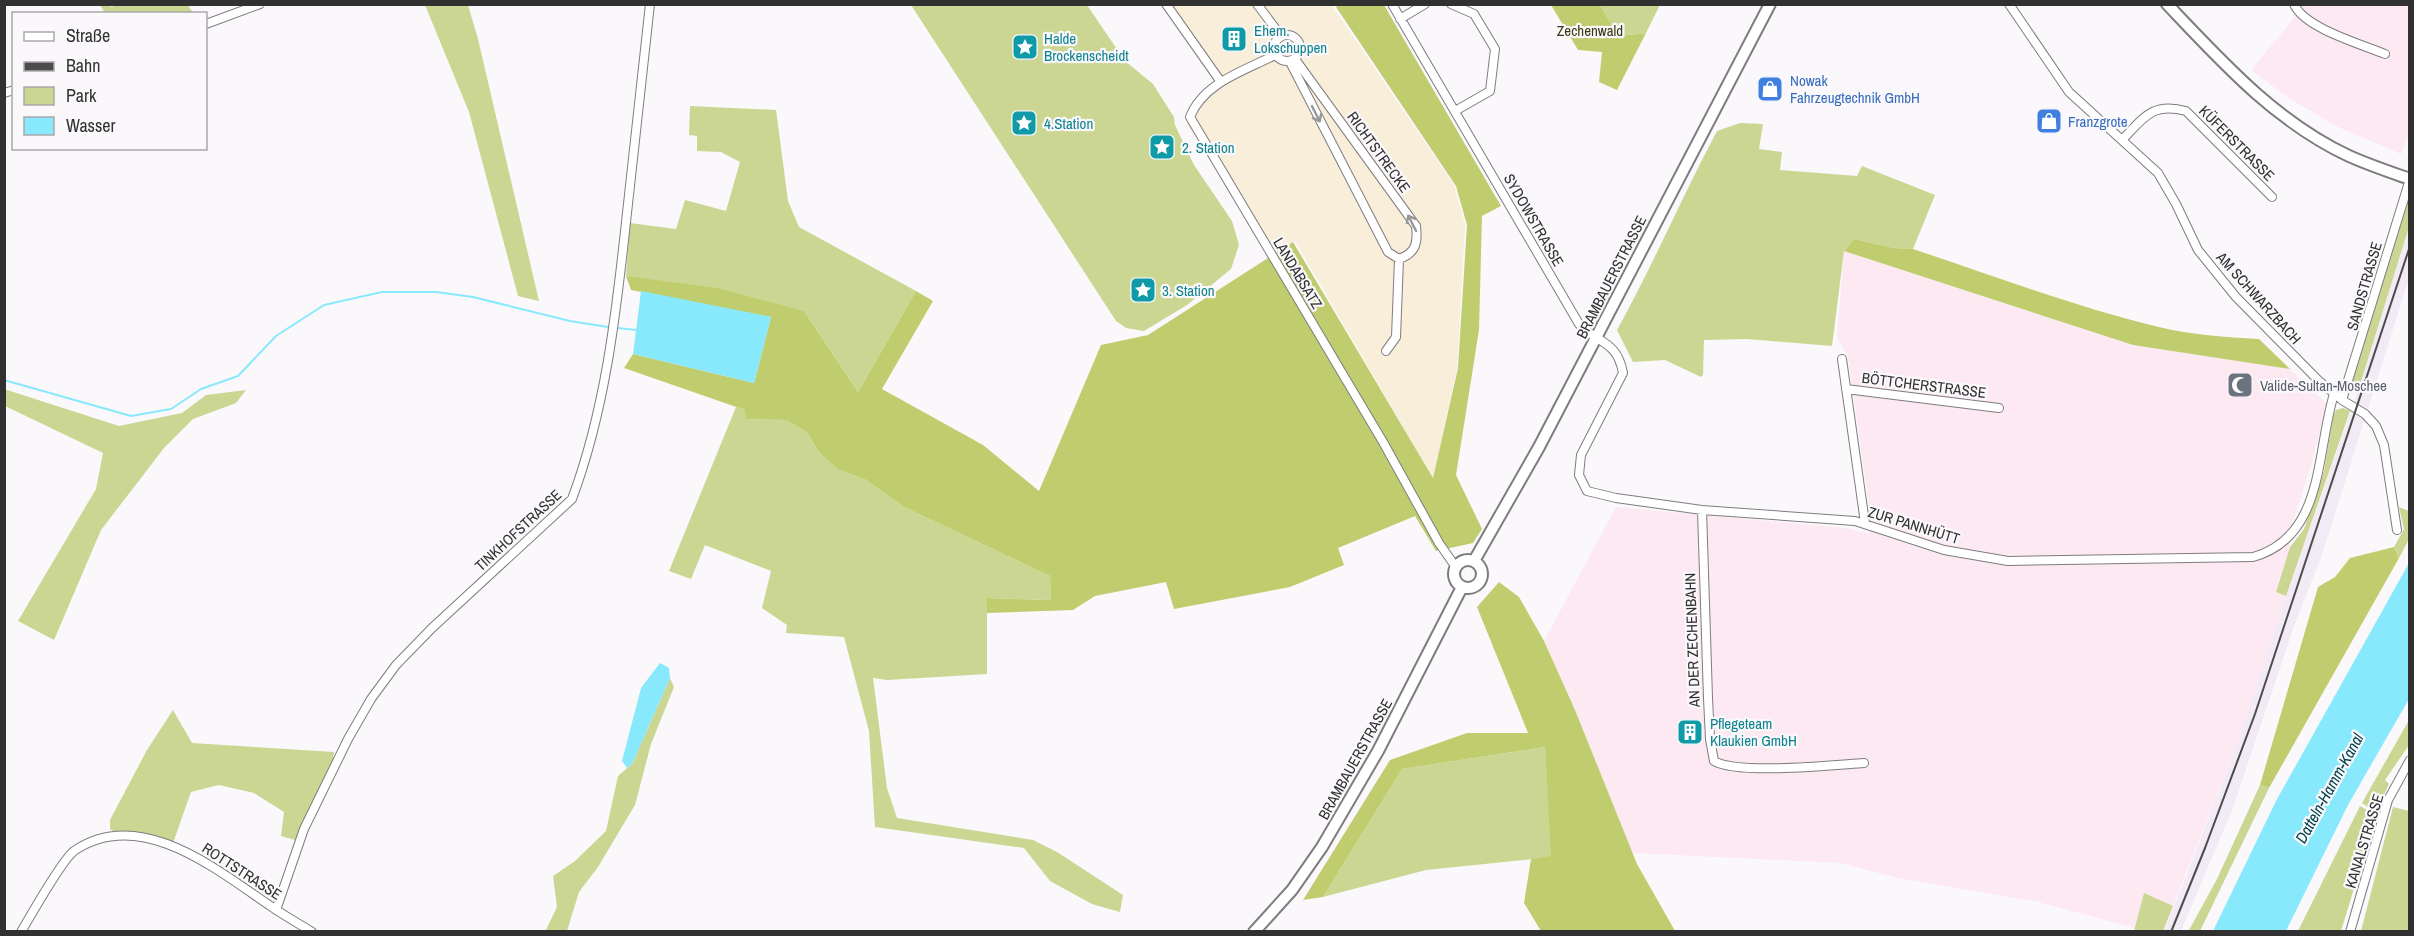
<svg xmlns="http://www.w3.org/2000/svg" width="2414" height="936" viewBox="0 0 2414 936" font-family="'Archivo Narrow',sans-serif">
	<rect width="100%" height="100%" fill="#faf8fb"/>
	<path fill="#f8eed9" d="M 1162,5 L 1336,5 L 1333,7 L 1454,185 L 1465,224 L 1457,368 L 1433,478 L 1295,241 L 1272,253 L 1187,125 L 1187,118 L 1193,100 L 1216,82 Z"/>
	<path fill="#fde9f1" d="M 2294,5 L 2409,5 L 2409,134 L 2401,154 L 2338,127 L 2287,97 L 2251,70 L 2294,18 L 2297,13 Z
		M 1844,251 L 2133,345 L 2290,369 L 2327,404 L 2311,465 L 2292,526 L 2290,547 L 2276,592 L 2286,596 L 2238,742 L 2173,906 L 2144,893 L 2135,928 L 2038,902 L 1898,878 L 1840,863 L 1632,853 L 1575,710 L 1544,641 L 1616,507 L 1846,528 L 1869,534 L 1870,513 L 1848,356 L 1837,338 Z"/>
	<path fill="#f2ebf5" d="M 2409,228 L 2409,278 L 2322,555 L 2294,626 L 2233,808 L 2181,931 L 2163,932 L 2184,882 L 2238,742 L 2286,596 L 2359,388 Z"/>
	<path fill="#cbd692" d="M 118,5 L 188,5 L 193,13 L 105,13 L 100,5 L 109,5 L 111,7 Z
		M 425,5 L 468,5 L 478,39 L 539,301 L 518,296 L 469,112 Z
		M 911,5 L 1087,5 L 1125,61 L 1153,84 L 1174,117 L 1175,125 L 1194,165 L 1232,221 L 1239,245 L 1231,269 L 1187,305 L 1144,331 L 1126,328 L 1116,321 Z
		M 1600,5 L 1660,5 L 1646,33 L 1618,36 Z
		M 690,106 L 776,110 L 788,201 L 799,227 L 916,291 L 858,392 L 804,311 L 626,276 L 630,223 L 676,229 L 685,200 L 726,211 L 740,162 L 721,152 L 697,151 L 697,136 L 689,135 Z
		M 1740,123 L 1763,124 L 1759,149 L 1782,152 L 1780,170 L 1857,176 L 1862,166 L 1935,195 L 1913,249 L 1894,248 L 1854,239 L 1844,251 L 1832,346 L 1747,339 L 1704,340 L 1703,375 L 1701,377 L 1665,360 L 1633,362 L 1617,330 C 1653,265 1682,197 1717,131 Z
		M 2409,195 L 2409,227 L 2359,388 L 2351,385 Z
		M 4,389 L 119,426 L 182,413 L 206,395 L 246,390 L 236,403 L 193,419 L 164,448 L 101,530 L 54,640 L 18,621 L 96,489 L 103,453 L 5,406 Z
		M 736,407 L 745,410 L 747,419 L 786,420 L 807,432 L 818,451 L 837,469 L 866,480 L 904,507 L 1050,576 L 1051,600 L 987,598 L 987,674 L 887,680 L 873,678 L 887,788 L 897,818 L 1033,840 L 1057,852 L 1123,895 L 1120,912 L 1092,904 L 1050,881 L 1024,848 L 875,827 L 869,731 L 844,637 L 786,633 L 787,625 L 762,608 L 771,571 L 705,545 L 691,579 L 669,571 Z
		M 2343,408 L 2350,411 L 2286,596 L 2276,592 L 2290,547 L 2304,529 L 2324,471 L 2333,416 L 2336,410 Z
		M 2399,507 L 2409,511 L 2409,539 L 2399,558 L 2394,547 L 2404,529 Z
		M 670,678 L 674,687 L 651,744 L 635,805 L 598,867 L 579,892 L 567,931 L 545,932 L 557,907 L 553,876 L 575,861 L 606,831 L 618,776 L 632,764 Z
		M 173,710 L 192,743 L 334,752 L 333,761 L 295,840 L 281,836 L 284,812 L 254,793 L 219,785 L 191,792 L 173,843 L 139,833 L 114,832 L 110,829 L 110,820 L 147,750 Z
		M 2409,720 L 2409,745 L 2385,780 L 2389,784 L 2381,801 L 2341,931 L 2298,931 L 2360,806 L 2367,810 L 2369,808 L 2362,803 Z
		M 1545,747 L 1552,857 L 1426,870 L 1323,897 L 1402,769 Z
		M 2260,785 L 2269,788 L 2200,931 L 2188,932 L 2217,879 Z
		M 2393,807 L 2409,811 L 2409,931 L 2361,931 Z
		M 2144,893 L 2173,906 L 2163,931 L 2134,931 Z"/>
	<path fill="#c0cd6f" d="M 1339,5 L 1384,5 L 1501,206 L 1482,216 L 1479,330 L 1456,475 L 1482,529 L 1473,543 L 1436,551 L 1415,516 L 1338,548 L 1344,565 L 1290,587 L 1174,609 L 1166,582 L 1095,596 L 1073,610 L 987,613 L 987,598 L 1051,600 L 1050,576 L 904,507 L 866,480 L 837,469 L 818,451 L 807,432 L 786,420 L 746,419 L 745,410 L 624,368 L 633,354 L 754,383 L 771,317 L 631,290 L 626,276 L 717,288 L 804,311 L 858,392 L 916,291 L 933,301 L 882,389 L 983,445 L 1039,491 L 1101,345 L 1148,335 L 1293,242 L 1433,478 L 1458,368 L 1467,225 L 1456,186 L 1336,7 Z
		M 1551,5 L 1600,5 L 1618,36 L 1646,33 L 1617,90 L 1599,82 L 1602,52 L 1578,50 Z
		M 1854,239 L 1894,248 L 1913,249 C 1995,276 2075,307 2159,327 C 2191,335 2226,337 2259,339 L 2290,369 L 2133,345 L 1844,251 Z
		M 2394,547 L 2399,558 L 2269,788 L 2260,785 L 2318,587 L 2335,577 L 2350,558 Z
		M 1499,582 L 1519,597 L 1544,641 L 1575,710 L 1637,864 L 1675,931 L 1541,931 L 1524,903 L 1531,859 L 1551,856 L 1545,747 L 1402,769 L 1323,897 L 1303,900 L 1390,760 L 1467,733 L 1528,733 L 1477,607 Z"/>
	<path fill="#88e9fd" d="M 641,291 L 771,317 L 754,383 L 633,354 Z
		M 2409,563 L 2409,699 L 2348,805 L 2286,931 L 2213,931 L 2276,801 Z
		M 660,663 L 669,668 L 670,678 L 632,764 L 627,768 L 622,761 L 641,688 Z"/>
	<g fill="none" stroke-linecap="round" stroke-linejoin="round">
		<path stroke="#88e9fd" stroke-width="2" d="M 618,328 L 636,330
			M 4,380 L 131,416 L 171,409 L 201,389 L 238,376 L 276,336 L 324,305 L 382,292 L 436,292 L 473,297 L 570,321 L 608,327"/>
		<g stroke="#7f7c80" stroke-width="10">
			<path id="minor" d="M 1166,4 L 1221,82
				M 1257,4 L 1281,36
				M 1392,4 L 1579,324 C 1598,344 1617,340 1623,373 L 1581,455 L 1579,475 L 1587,491 L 1616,498 L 1702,510 L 1855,521 L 1944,550 L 2008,561 L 2253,557 C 2325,537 2316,451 2334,394
				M 1451,4 L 1474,14 L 1495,49 L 1490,91 L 1455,111
				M 2009,4 L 2069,92 L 2158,173 L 2176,204 L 2198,250 L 2236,297 L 2318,380 L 2342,400 L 2365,414 L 2376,426 L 2384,445 L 2397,530
				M 2294,4 C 2304,28 2361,44 2385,54
				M 1400,19 L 1425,4
				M 206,24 L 260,4
				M1274 48a13 13 0 1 1 26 0a13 13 0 1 1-26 0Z
				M 1275,55 C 1244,71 1203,83 1190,117 L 1383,442 L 1439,543 L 1455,566
				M 1290,62 L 1388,252 L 1399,259 C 1416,253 1418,243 1416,226 L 1295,59
				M 4,93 L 14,90
				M 2123,139 C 2144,117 2153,102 2186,111 L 2272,197
				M 1386,351 L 1396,337 L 1399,259
				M 1842,359 L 1865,523
				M 1846,389 L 1999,408
				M 2342,400 L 2410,179
				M 1702,510 L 1708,698 L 1710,739 L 1714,761 C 1738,775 1833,765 1864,763
				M 276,910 L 304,829 L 348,739 L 371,699 L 396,665 L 432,628 L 572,499 C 605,411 616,315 626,222 C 634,150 642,77 650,4
				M 21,932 C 31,915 62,860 74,851 C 139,806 216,869 269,905 C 283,915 298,923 312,932
				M 2350,932 L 2388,800 L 2410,760"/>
		</g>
		<g stroke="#7f7c80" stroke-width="14">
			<path id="secondary" d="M 2167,4 C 2222,62 2276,122 2349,156 C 2369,165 2390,172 2410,179
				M1454 574a14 14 0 1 1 28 0a14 14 0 1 1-28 0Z
				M 1474,561 L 1539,447 L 1770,4
				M 1254,932 L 1292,890 L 1322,847 L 1378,751 L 1462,587"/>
		</g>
		<use href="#minor" stroke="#fff" stroke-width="8"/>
		<use href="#secondary" stroke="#fff" stroke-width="10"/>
		<path stroke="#4d4c4d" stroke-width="2" d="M 2171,932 L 2205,848 L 2255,714 L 2410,246"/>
	</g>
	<defs><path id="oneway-shaft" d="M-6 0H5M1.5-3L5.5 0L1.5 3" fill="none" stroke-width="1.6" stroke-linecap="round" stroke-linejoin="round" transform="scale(1.5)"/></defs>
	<g stroke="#989898">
		<use href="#oneway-shaft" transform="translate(1316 114) rotate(63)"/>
		<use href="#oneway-shaft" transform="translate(1412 223) rotate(-117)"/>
	</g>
	<defs>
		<g id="building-square" transform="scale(1.35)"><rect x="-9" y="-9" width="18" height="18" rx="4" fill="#0f9aa8" stroke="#faf8fb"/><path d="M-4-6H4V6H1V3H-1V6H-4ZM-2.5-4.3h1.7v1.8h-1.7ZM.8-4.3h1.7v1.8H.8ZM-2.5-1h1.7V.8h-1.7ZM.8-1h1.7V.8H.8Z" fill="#fff"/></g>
		<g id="sight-square" transform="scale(1.35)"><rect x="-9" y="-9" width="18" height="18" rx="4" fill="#0f9aa8" stroke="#faf8fb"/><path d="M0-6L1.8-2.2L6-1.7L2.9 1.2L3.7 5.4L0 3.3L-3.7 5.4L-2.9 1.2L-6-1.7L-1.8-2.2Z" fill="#fff"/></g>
		<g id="shop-square" transform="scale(1.35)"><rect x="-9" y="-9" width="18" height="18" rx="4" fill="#3f7fe0" stroke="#faf8fb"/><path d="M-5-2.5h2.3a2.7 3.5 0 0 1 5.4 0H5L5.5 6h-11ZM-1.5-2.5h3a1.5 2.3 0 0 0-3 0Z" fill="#fff"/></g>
		<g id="mosque-square" transform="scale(1.35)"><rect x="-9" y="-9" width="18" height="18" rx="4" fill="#6b7280" stroke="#faf8fb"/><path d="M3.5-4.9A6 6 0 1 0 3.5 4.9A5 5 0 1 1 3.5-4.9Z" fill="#fff"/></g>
	</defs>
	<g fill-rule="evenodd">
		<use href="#building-square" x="1234" y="39"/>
		<use href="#sight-square" x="1025" y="47"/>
		<use href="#shop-square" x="1770" y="89"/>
		<use href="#shop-square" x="2049" y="121"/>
		<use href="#sight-square" x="1024" y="123"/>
		<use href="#sight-square" x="1162" y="147"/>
		<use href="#sight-square" x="1143" y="290"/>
		<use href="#mosque-square" x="2240" y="385"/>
		<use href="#building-square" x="1690" y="732"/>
	</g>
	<g text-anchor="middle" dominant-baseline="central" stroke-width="4.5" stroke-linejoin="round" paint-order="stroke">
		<g font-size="15" fill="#0d838f" stroke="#faf8fb" text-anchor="start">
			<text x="1254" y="30">Ehem.<tspan x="1254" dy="17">Lokschuppen</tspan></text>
			<text x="1044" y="38">Halde<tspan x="1044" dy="17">Brockenscheidt</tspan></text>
			<text x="1044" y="123">4.Station</text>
			<text x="1182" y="147">2. Station</text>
			<text x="1162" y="290">3. Station</text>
			<text x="1710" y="723">Pflegeteam<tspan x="1710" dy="17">Klaukien GmbH</tspan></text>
		</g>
		<g font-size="15" fill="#353a12" stroke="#faf8fb">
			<text x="1590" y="30">Zechenwald</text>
		</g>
		<g font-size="15" fill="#366cbe" stroke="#faf8fb" text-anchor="start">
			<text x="1790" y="80">Nowak<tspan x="1790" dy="17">Fahrzeugtechnik GmbH</tspan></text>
			<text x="2068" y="121">Franzgrote</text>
		</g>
		<g font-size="15" fill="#323132" stroke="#faf8fb">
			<text transform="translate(2237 143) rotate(45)">KÜFERSTRASSE</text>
			<text transform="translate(1379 152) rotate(54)">RICHTSTRECKE</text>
			<text transform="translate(1534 220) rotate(60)">SYDOWSTRASSE</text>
			<text transform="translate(1298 273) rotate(59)">LANDABSATZ</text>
			<text transform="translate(1611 277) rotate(-63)">BRAMBAUERSTRASSE</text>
			<text transform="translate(2364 286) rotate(-74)">SANDSTRASSE</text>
			<text transform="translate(2259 298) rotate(48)">AM SCHWARZBACH</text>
			<text transform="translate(1924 385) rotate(7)">BÖTTCHERSTRASSE</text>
			<text transform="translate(1914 525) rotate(17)">ZUR PANNHÜTT</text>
			<text transform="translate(518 530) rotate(-43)">TINKHOFSTRASSE</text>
			<text transform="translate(1692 640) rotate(-92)">AN DER ZECHENBAHN</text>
			<text transform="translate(1355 759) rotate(-61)">BRAMBAUERSTRASSE</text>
			<text transform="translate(2364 841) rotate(-73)">KANALSTRASSE</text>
			<text transform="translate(242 871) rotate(33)">ROTTSTRASSE</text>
		</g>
		<g font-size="15" fill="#5b616d" stroke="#faf8fb" text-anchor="start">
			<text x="2260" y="385">Valide-Sultan-Moschee</text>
		</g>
		<g font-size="16" font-style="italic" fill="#00414b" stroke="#faf8fb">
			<text transform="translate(2329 788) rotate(-61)">Datteln-Hamm-Kanal</text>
		</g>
	</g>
	<rect width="2414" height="936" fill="none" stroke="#323132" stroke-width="12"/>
	<rect x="12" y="12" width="195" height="138" fill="#faf8fb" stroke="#aaa8ab" stroke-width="1.5"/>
	<rect x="24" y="32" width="30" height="9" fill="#ffffff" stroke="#aaa8ab" stroke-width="1.5"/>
	<text x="66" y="42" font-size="18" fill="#323132">Straße</text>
	<rect x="24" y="62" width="30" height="9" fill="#4d4c4d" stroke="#aaa8ab" stroke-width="1.5"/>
	<text x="66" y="72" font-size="18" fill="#323132">Bahn</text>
	<rect x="24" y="87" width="30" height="18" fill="#cbd692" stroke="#aaa8ab" stroke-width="1.5"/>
	<text x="66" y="102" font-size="18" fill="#323132">Park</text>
	<rect x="24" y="117" width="30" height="18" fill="#88e9fd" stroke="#aaa8ab" stroke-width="1.5"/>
	<text x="66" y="132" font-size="18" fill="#323132">Wasser</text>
</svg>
